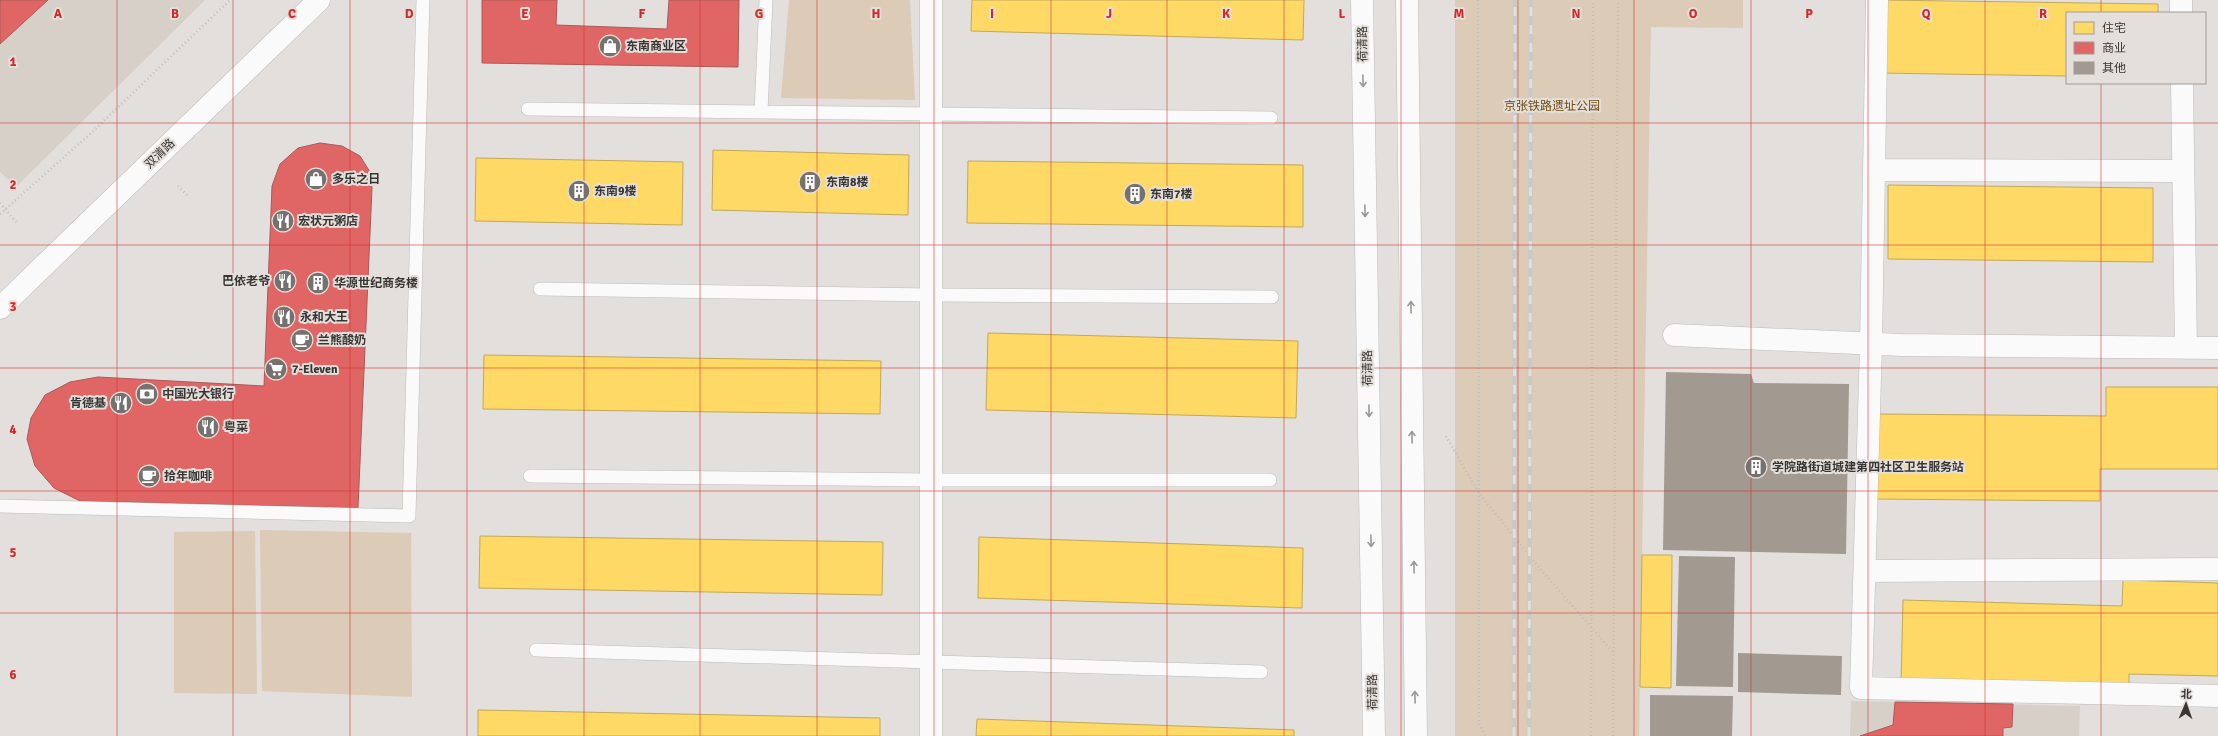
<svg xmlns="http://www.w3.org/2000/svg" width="2218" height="736" viewBox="0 0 2218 736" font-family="Signika,'Noto Sans SC',sans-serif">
	<rect width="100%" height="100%" fill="#e2dfdc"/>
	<path fill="#d6d0c9" d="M 0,0 L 205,0 L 16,187 L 0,172 Z
		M 1851,701 L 2080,706 L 2079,736 L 1850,736 Z"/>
	<path fill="#dccbb6" d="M 789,0 L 910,0 L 915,100 L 781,98 Z
		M 1455,0 L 1743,0 L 1743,28 L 1651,27 L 1639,736 L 1455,736 Z
		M 260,530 L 411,533 L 412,697 L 262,691 Z
		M 255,531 L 257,694 L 174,693 L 174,532 Z"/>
	<path fill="#ffd966" stroke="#c3a857" d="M 972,0 L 1304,0 L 1303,40 L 971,31 Z
		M 1880,0 L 2158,4 L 2158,13 L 2067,13 L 2067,76 L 1879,73 Z
		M 713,150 L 909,155 L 908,215 L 712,210 Z
		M 476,158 L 683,162 L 682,225 L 475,221 Z
		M 968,161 L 1303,165 L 1303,227 L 967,223 Z
		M 1888,185 L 2153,188 L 2153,262 L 1888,259 Z
		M 988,333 L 1298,341 L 1296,418 L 986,410 Z
		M 484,355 L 881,361 L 880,414 L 483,409 Z
		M 2106,387 L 2218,387 L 2218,469 L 2100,469 L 2100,501 L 1877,499 L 1877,414 L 2106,416 Z
		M 480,536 L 883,542 L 882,595 L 479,588 Z
		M 979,537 L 1303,548 L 1302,608 L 978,598 Z
		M 1642,555 L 1672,555 L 1671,688 L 1640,687 Z
		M 2123,580 L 2218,583 L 2218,676 L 2129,674 L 2129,692 L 1901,686 L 1903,600 L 2122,606 Z
		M 478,710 L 880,718 L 880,736 L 478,736 Z
		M 977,719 L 1294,730 L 1294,736 L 976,736 Z"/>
	<path fill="#e06666" stroke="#ae5857" d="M 0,0 L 48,0 L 0,44 Z
		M 482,0 L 557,0 L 556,25 L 667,29 L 669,0 L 739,0 L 738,67 L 482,63 Z
		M 320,143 L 342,146 L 360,156 L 370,172 L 372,188 L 358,508 L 80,501 L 54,488 L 35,466 L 27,439 L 31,418 L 45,395 L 70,382 L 98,377 L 264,386 L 272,186 L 280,164 L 298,148 Z
		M 1895,702 L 2013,704 L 2012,727 L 2003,728 L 2003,736 L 1860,736 L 1893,725 Z"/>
	<path fill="#a29a90" d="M 1666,372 L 1751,374 L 1754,383 L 1849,384 L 1846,554 L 1663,550 Z
		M 1679,556 L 1735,557 L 1733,687 L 1676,686 Z
		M 1738,653 L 1842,656 L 1841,695 L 1738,692 Z
		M 1650,695 L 1733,696 L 1732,736 L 1650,736 Z"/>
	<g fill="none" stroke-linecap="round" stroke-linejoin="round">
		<g stroke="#bdbbb8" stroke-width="14">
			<path id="lane" d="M 528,109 L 761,112 L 766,0
				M 761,112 L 1271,118
				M 540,289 L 931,295 L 1272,297
				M 530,476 L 931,480 L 1270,480
				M 0,506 L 409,516 L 423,0
				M 536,650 L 1261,672"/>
		</g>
		<g stroke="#bdbbb8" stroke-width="23">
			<path id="street" d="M 1877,0 L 1871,344 L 1861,688 L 2218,696
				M 2181,0 L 2181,13
				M 2182,83 L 2186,348
				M 1875,170 L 2183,171
				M 1674,335 L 1902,345 L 2218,348
				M 1865,571 L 2218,569
				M 931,736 L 931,0"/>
		</g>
		<g stroke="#bdbbb8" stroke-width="23">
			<path id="secondary" d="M 1362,0 L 1374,736
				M 1407,0 L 1416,736
				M 0,308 L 319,0"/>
		</g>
		<path stroke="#bfbebc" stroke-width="2.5" stroke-dasharray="1 3" stroke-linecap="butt" d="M 1478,0 L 1479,724 L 1486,736
			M 178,186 L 188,196
			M 0,203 L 16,222
			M 0,214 L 89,135 L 230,0
			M 1446,436 L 1478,492 L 1541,570 L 1613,652
			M 1591,736 L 1593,0
			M 1613,736 L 1618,0"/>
		<use href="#lane" stroke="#fbfafa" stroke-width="13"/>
		<use href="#street" stroke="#fbfafa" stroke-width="22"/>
		<use href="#secondary" stroke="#fbfafa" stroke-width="22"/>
		<g stroke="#c9c9c8" stroke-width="4.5">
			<path id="rail" d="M 1514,736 L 1515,0
				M 1529,736 L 1531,0"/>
		</g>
		<use href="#rail" stroke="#e4dfda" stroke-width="3" stroke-dasharray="9" stroke-linecap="butt"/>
	</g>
	<defs><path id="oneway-shaft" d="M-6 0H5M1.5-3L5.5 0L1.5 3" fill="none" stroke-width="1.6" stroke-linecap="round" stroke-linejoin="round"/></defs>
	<g stroke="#9a9897">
		<use href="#oneway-shaft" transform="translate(1363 81) rotate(89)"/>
		<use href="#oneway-shaft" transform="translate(1365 211) rotate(89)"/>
		<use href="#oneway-shaft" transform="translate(1411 307) rotate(-91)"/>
		<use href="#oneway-shaft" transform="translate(1369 411) rotate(89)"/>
		<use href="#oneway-shaft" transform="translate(1412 437) rotate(-91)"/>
		<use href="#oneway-shaft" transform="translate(1371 541) rotate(89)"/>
		<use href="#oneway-shaft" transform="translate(1414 567) rotate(-91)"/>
		<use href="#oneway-shaft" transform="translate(1415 697) rotate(-91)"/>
	</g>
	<path fill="none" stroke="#d62828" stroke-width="1" stroke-opacity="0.55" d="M 117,0 L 117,736M 233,0 L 233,736M 350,0 L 350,736M 467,0 L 467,736M 584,0 L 584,736M 700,0 L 700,736M 817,0 L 817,736M 934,0 L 934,736M 1051,0 L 1051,736M 1167,0 L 1167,736M 1284,0 L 1284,736M 1401,0 L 1401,736M 1518,0 L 1518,736M 1634,0 L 1634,736M 1751,0 L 1751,736M 1868,0 L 1868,736M 1985,0 L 1985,736M 2101,0 L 2101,13M 2101,83 L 2101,736M 0,123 L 2218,123M 0,245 L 2218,245M 0,368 L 2218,368M 0,491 L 2218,491M 0,613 L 2218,613"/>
	<defs>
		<g id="shop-disc" transform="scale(1.15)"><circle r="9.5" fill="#74716f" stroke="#e4dfda"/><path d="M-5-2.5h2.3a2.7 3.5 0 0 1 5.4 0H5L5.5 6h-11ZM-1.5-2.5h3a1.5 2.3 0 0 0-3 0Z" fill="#fff"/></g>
		<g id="building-disc" transform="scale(1.15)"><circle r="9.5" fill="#74716f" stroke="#e4dfda"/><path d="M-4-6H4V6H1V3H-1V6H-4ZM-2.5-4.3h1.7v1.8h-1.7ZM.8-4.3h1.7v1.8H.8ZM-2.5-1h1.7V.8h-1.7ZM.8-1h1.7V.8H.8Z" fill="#fff"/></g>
		<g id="restaurant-disc" transform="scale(1.15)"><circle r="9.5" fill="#74716f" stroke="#e4dfda"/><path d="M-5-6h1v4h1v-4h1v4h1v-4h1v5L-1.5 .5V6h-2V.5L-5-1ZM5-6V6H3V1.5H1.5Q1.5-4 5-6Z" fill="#fff"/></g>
		<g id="cafe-disc" transform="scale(1.15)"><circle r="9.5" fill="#74716f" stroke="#e4dfda"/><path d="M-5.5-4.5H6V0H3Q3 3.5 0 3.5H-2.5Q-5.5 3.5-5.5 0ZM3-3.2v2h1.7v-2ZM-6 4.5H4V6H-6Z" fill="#fff"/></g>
		<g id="supermarket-disc" transform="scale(1.15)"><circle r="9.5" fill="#74716f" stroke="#e4dfda"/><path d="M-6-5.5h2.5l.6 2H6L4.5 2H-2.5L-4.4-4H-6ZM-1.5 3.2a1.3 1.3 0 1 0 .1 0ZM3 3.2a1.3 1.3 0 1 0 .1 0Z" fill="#fff"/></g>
		<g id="bank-disc" transform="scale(1.15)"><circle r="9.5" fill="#74716f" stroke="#e4dfda"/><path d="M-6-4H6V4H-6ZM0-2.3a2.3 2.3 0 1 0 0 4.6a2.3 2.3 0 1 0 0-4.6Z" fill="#fff"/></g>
	</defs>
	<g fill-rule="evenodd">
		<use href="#shop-disc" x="610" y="46"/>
		<use href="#shop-disc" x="316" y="179"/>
		<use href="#building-disc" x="810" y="182"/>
		<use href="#building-disc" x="579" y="191"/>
		<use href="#building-disc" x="1135" y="194"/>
		<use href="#restaurant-disc" x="283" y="221"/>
		<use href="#restaurant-disc" x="285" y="281"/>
		<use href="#building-disc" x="318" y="283"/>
		<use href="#restaurant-disc" x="284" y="317"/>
		<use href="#cafe-disc" x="302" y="340"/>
		<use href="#supermarket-disc" x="276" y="369"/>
		<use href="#bank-disc" x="147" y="394"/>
		<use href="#restaurant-disc" x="121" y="403"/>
		<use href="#restaurant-disc" x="208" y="427"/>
		<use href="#building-disc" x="1756" y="467"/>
		<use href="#cafe-disc" x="149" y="476"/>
	</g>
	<g text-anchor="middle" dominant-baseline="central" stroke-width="4" stroke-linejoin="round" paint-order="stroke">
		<g font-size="12" fill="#383634" stroke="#e4dfda">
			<text transform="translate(1363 44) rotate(-91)">荷清路</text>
			<text transform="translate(160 154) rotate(-44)">双清路</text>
			<text transform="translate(1368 368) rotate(-91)">荷清路</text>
			<text transform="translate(1373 692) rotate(-91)">荷清路</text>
		</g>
		<g font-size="12" font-weight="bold" fill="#383634" stroke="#e4dfda" text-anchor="start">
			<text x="626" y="46">东南商业区</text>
			<text x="332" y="179">多乐之日</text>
			<text x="826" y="182">东南8楼</text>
			<text x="594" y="191">东南9楼</text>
			<text x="1150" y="194">东南7楼</text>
			<text x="298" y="221">宏状元粥店</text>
			<text x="270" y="281" text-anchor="end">巴依老爷</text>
			<text x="334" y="283">华源世纪商务楼</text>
			<text x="300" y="317">永和大王</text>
			<text x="318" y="340">兰熊酸奶</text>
			<text x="292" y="369">7-Eleven</text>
			<text x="162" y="394">中国光大银行</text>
			<text x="106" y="403" text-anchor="end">肯德基</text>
			<text x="224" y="427">粤菜</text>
			<text x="1772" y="467">学院路街道城建第四社区卫生服务站</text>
			<text x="164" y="476">拾年咖啡</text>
		</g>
		<g font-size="12" fill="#724d18" stroke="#e4dfda">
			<text x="1552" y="106">京张铁路遗址公园</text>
		</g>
	</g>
	<g font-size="13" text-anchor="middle" font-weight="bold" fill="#d62828" stroke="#e4dfda" stroke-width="4" stroke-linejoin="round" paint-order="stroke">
		<text x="58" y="18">A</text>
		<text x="175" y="18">B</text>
		<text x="292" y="18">C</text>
		<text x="409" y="18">D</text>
		<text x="525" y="18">E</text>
		<text x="642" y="18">F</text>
		<text x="759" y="18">G</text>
		<text x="876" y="18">H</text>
		<text x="992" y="18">I</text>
		<text x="1109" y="18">J</text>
		<text x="1226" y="18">K</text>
		<text x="1342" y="18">L</text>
		<text x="1459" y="18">M</text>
		<text x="1576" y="18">N</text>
		<text x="1693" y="18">O</text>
		<text x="1809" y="18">P</text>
		<text x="1926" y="18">Q</text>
		<text x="2043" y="18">R</text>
		<text x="13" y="66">1</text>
		<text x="13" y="189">2</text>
		<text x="13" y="311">3</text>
		<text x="13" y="434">4</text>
		<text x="13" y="557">5</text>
		<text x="13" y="679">6</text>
	</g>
	<rect x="2066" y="12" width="140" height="72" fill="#e4dfda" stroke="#9f9b98"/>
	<rect x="2074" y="22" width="20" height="12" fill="#ffd966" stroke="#9f9b98"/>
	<text x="2102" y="32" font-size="12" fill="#383634">住宅</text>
	<rect x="2074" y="42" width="20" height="12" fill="#e06666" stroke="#9f9b98"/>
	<text x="2102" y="52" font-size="12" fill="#383634">商业</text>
	<rect x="2074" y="62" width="20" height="12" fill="#a29a90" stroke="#9f9b98"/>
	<text x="2102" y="72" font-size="12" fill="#383634">其他</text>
	<g transform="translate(2186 704) rotate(2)" stroke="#e4dfda" stroke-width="3" paint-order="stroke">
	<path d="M0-3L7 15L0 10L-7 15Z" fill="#383634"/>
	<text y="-6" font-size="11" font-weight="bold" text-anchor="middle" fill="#383634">北</text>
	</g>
</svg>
